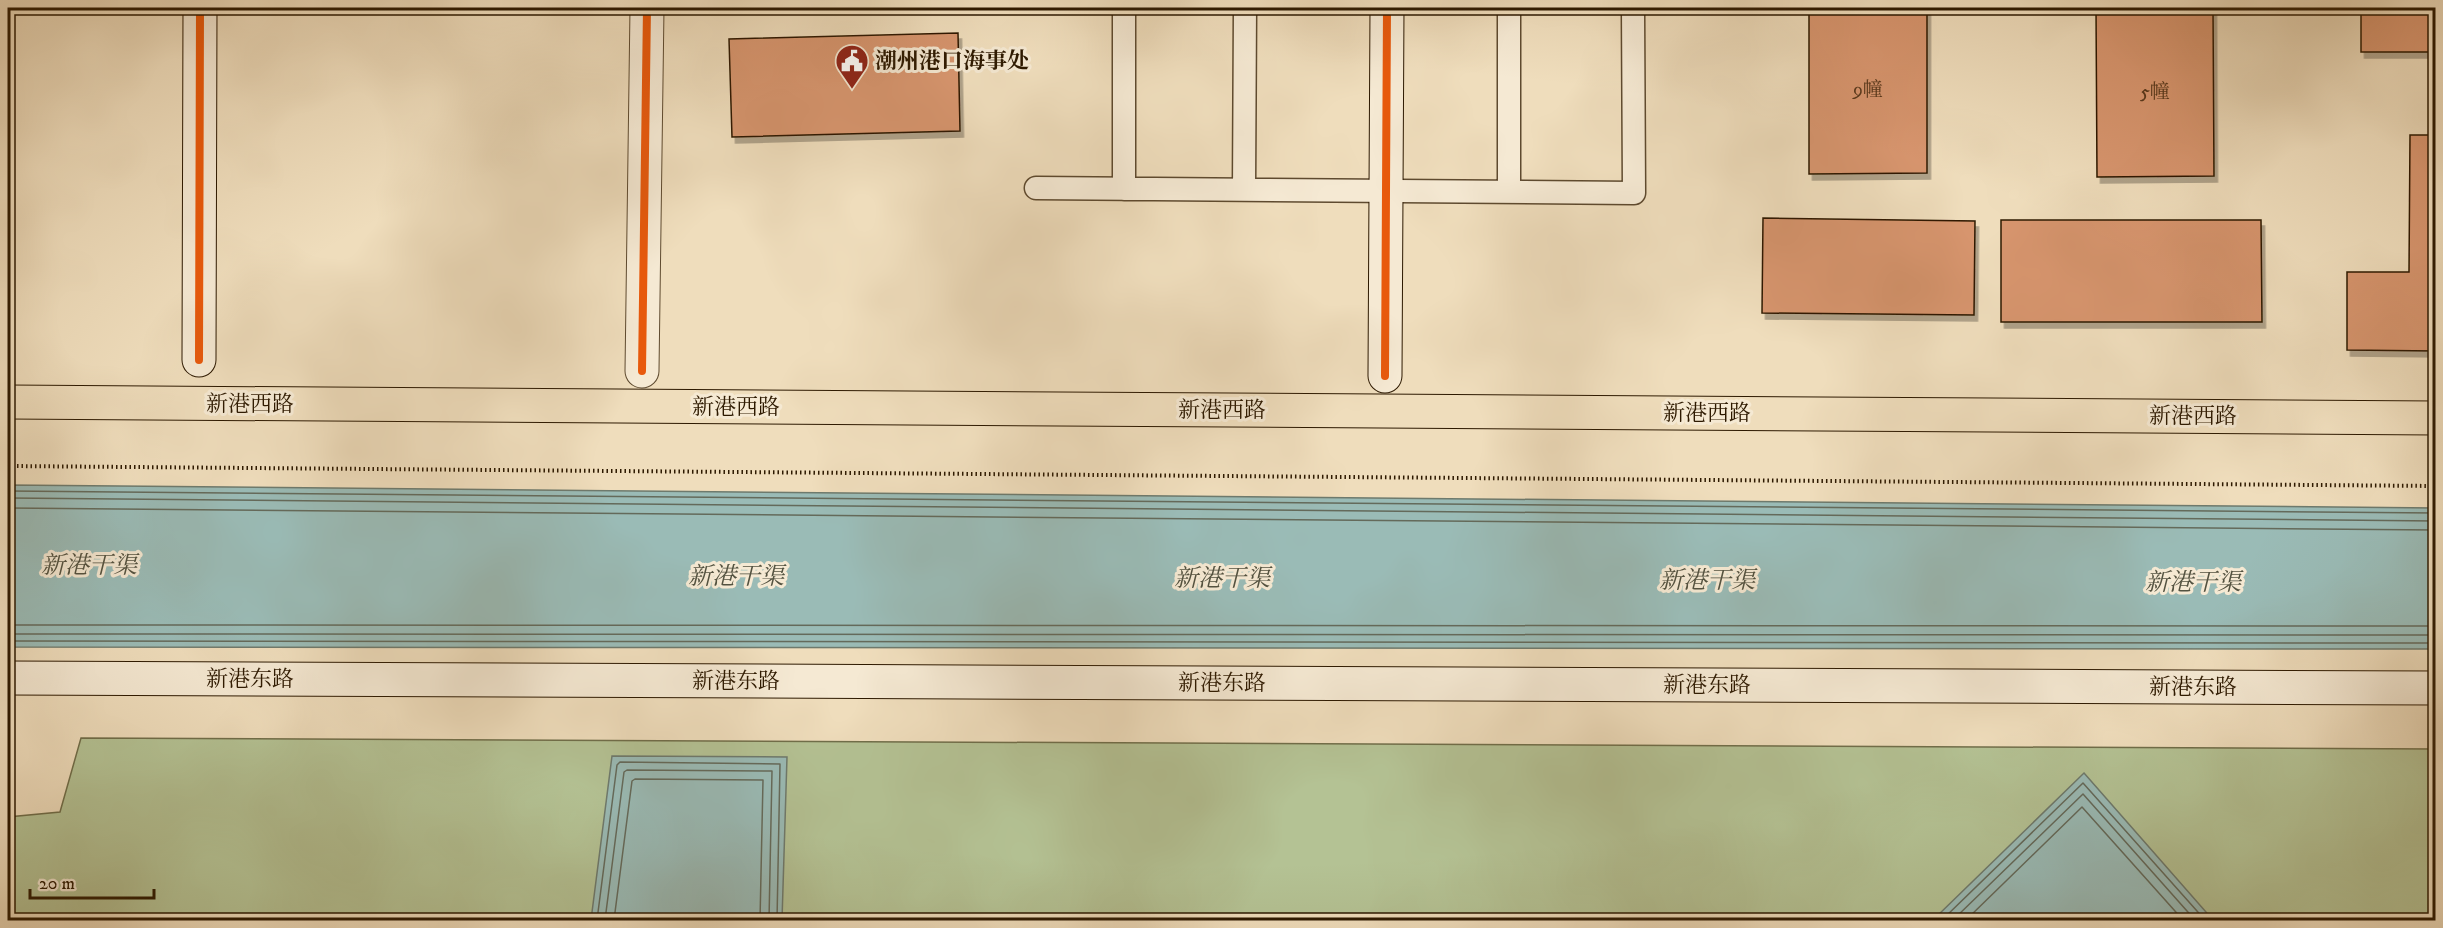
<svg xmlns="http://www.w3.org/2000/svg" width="2443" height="928" viewBox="0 0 2443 928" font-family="'IM FELL DW Pica','Noto Serif SC',serif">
	<defs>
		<filter id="shadow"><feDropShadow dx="3.5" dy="6" stdDeviation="0" flood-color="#0004"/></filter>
	</defs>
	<rect width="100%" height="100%" fill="#efddbc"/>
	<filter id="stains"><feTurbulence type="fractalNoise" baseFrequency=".00333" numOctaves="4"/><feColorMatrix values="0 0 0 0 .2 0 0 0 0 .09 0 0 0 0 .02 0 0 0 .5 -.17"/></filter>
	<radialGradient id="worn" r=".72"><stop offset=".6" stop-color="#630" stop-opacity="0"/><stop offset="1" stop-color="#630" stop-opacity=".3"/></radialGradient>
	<path fill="#b4c294" stroke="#706e4a" stroke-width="1.5" d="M 81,738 L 2435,749 L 2435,908 L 2420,920 L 8,920 L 8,817 L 60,812 Z"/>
	<path fill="#9abbb6" stroke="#6e7a6d" stroke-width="1.5" d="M 8,485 L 2435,508 L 2435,649 L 8,647 Z
		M 612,756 L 787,757 L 782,920 L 591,920 Z
		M 2084,773 L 2213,920 L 1933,920 Z"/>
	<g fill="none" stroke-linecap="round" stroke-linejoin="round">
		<path stroke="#646a5b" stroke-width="1.5" d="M 8,491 L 2436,513
			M 8,498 L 2436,521
			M 8,508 L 2436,530
			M 8,625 L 2436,626
			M 8,634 L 2436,635
			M 8,641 L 2436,643
			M 597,920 L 617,765 L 620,762 L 780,764 L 777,920
			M 605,920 L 624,772 L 627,770 L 772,771 L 769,920
			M 614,920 L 632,781 L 635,779 L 763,780 L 760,920
			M 1942,920 L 2083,783 L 2205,920
			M 1953,920 L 2083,794 L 2195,920
			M 1966,920 L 2082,807 L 2183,920"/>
	</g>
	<path fill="#d7956e" stroke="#2d1900" stroke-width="1.5" filter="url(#shadow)" d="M 1809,8 L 1927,8 L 1927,173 L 1809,174 Z
		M 2096,8 L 2213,8 L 2214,176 L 2097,177 Z
		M 2361,8 L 2436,8 L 2436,52 L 2361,52 Z
		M 958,33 L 960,131 L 732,137 L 729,39 Z
		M 2410,135 L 2436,135 L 2436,351 L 2347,350 L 2347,272 L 2409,272 Z
		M 1763,218 L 1975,221 L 1974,315 L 1762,313 Z
		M 2001,220 L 2261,220 L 2262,322 L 2001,322 Z"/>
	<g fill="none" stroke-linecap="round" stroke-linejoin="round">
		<g stroke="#5e4a2f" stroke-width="25">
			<path id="lane" d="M 1509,8 L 1509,191
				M 1036,188 L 1634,193 L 1633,8
				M 1124,189 L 1124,8
				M 1244,189 L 1245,8"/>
		</g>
		<g stroke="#5e4a2f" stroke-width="35">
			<path id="street" d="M 642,371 L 647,8"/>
		</g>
		<g stroke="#2d1900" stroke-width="35">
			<path id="secondary" d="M 199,360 L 200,8
				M 1385,376 L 1387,8
				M 8,678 L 2436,688"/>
		</g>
		<g stroke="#2d1900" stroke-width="35">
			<path id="primary" d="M 8,402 L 2436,418"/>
		</g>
		<path stroke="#2d1900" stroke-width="4" stroke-dasharray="1.5 3" stroke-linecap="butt" d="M 8,466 L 2436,486"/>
		<use href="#lane" stroke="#f5e9d3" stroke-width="22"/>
		<use href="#street" stroke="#f5e9d3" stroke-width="33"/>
		<use href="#secondary" stroke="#f5e9d3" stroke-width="33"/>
		<use href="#primary" stroke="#efddbc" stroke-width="33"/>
		<g stroke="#f5e9d3" stroke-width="11">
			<path id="cycleway" d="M 199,360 L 200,8
				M 642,371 L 647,8
				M 1385,376 L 1387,8"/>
		</g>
		<use href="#cycleway" stroke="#e8590c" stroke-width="8"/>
	</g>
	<defs>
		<g id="civic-pin" transform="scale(1.725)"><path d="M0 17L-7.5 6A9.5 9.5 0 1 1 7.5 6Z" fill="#8f2418" stroke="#f5e9d3"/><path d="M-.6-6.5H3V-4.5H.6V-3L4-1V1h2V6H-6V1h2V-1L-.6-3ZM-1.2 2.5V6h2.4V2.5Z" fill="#fff"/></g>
	</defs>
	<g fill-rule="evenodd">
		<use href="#civic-pin" x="852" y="61"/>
	</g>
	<g text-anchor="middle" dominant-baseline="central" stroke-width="6" stroke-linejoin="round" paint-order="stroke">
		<g font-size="20" fill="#58381c">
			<text x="1868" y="90">9幢</text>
			<text x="2155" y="92">5幢</text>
		</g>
		<g font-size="22" font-weight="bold" fill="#2d1900" stroke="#f5e9d3" text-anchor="start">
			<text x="875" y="61">潮州港口海事处</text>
		</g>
		<g font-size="22" fill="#2d1900" stroke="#f5e9d3">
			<text x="250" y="404">新港西路</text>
			<text x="736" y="407">新港西路</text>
			<text x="1222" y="410">新港西路</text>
			<text x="1707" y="413">新港西路</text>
			<text x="2193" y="416">新港西路</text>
			<text x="250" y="679">新港东路</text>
			<text x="736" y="681">新港东路</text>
			<text x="1222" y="683">新港东路</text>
			<text x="1707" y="685">新港东路</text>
			<text x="2193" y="687">新港东路</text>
		</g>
		<g font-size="24" font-style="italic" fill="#535240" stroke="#f5e9d3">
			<text x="89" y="566">新港干渠</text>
			<text x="736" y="577">新港干渠</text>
			<text x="1222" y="579">新港干渠</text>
			<text x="1707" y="581">新港干渠</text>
			<text x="2193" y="583">新港干渠</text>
		</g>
	</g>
	<rect width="2443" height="928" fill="none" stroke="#efddbc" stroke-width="30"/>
	<rect x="9" y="9" width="2425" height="910" fill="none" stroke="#2d1900" stroke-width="3"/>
	<rect x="15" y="15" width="2413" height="898" fill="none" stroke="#2d1900" stroke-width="1.5"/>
	<path d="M30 889v9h124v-9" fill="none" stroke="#2d1900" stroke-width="3"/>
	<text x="39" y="889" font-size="18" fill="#2d1900" stroke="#f5e9d3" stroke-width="4.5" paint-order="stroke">20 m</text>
	<rect width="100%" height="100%" filter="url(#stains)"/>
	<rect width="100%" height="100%" fill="url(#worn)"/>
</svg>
